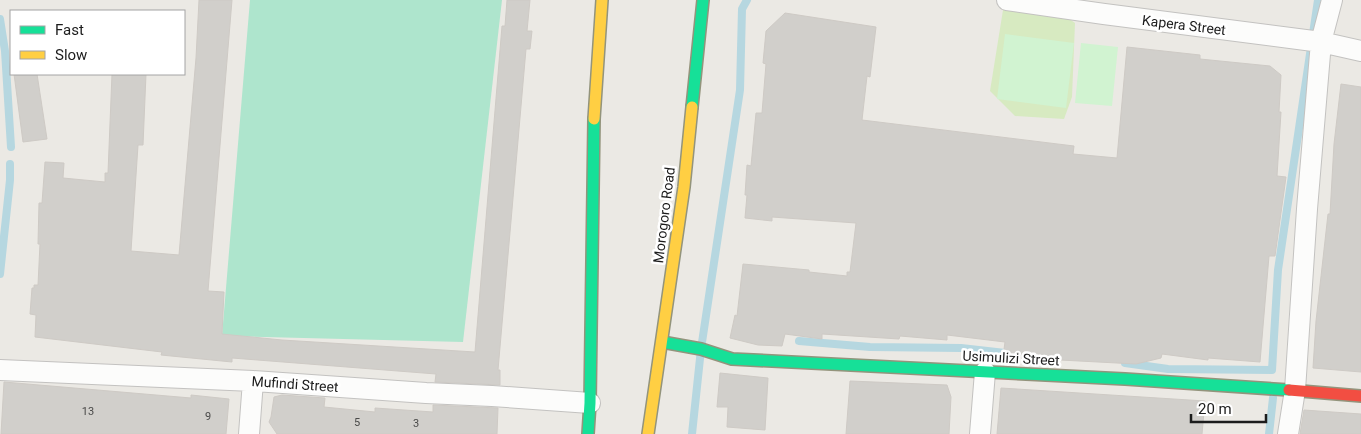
<svg xmlns="http://www.w3.org/2000/svg" width="1361" height="434" viewBox="0 0 1361 434" font-family="Roboto,sans-serif">
	<rect width="100%" height="100%" fill="#ebe9e4"/>
	<path fill="#d7eac1" d="M 1003,10 L 1062,14 L 1075,23 L 1072,97 L 1064,119 L 1015,116 L 990,91 Z"/>
	<path fill="#d1f3d1" d="M 1005,34 L 1074,43 L 1066,108 L 997,99 Z
		M 1081,43 L 1118,47 L 1112,106 L 1075,103 Z"/>
	<path fill="#aee5cd" d="M 250,0 L 502,0 L 463,342 L 222,336 Z"/>
	<g fill="none" stroke-linecap="round" stroke-linejoin="round">
		<path stroke="#b6d7e0" stroke-width="8" d="M 0,19 L 5,51 L 11,147
			M 0,274 L 10,180 L 10,164
			M 799,341 L 870,347 L 961,348 L 1014,354
			M 1125,363 L 1168,369 L 1272,370 L 1278,270 L 1318,0
			M 692,434 L 701,349 L 740,90 L 742,9 L 747,0
			M 1269,434 L 1273,398"/>
	</g>
	<path fill="#d1cfcb" stroke="#cecac5" d="M 199,0 L 232,0 L 208,291 L 224,292 L 222,334 L 282,340 L 475,352 L 502,26 L 505,26 L 507,0 L 530,0 L 527,31 L 532,31 L 530,49 L 526,49 L 498,370 L 500,370 L 500,385 L 435,382 L 436,374 L 232,358 L 232,362 L 161,355 L 162,352 L 35,337 L 36,315 L 30,314 L 32,288 L 34,288 L 34,285 L 38,285 L 40,244 L 38,244 L 39,203 L 42,203 L 45,162 L 64,163 L 63,178 L 105,182 L 105,173 L 108,173 L 112,74 L 146,74 L 143,145 L 138,145 L 131,251 L 179,255 L 196,58 Z
		M 785,13 L 876,27 L 870,77 L 867,76 L 862,120 L 1074,146 L 1073,154 L 1117,158 L 1127,47 L 1200,55 L 1200,59 L 1270,66 L 1281,75 L 1279,112 L 1281,112 L 1277,176 L 1286,177 L 1275,256 L 1269,256 L 1260,362 L 1208,358 L 1208,360 L 1162,354 L 1161,358 L 1136,364 L 1003,357 L 1005,342 L 947,335 L 947,340 L 900,336 L 899,339 L 822,334 L 822,339 L 785,334 L 782,346 L 758,345 L 730,338 L 735,315 L 737,316 L 743,264 L 809,270 L 809,272 L 847,276 L 847,272 L 850,272 L 856,223 L 772,217 L 772,221 L 745,218 L 747,195 L 745,195 L 747,165 L 751,166 L 756,113 L 762,113 L 766,64 L 763,63 L 766,31 Z
		M 14,74 L 37,74 L 47,139 L 23,142 Z
		M 1341,84 L 1361,87 L 1361,372 L 1313,368 L 1316,321 L 1328,214 L 1330,214 L 1334,144 Z
		M 720,373 L 768,378 L 765,430 L 727,427 L 728,407 L 717,407 Z
		M 850,381 L 947,385 L 951,397 L 949,434 L 846,434 Z
		M 4,382 L 191,398 L 191,395 L 229,399 L 226,434 L 1,434 Z
		M 1001,388 L 1205,401 L 1202,434 L 997,434 Z
		M 282,395 L 325,398 L 324,407 L 375,412 L 375,408 L 433,412 L 433,405 L 498,408 L 497,434 L 277,434 L 269,422 L 271,417 L 274,397 Z
		M 1304,410 L 1361,414 L 1361,434 L 1300,434 Z"/>
	<g fill="none" stroke-linecap="round" stroke-linejoin="round">
		<g stroke="#c3c2c0" stroke-width="22">
			<path id="street" d="M 1007,0 L 1104,14 L 1321,42 L 1361,51
				M 0,370 L 253,381 L 426,393 L 492,396 L 590,403
				M 249,434 L 253,381
				M 980,434 L 985,372
				M 1288,434 L 1295,390 L 1307,209 L 1321,42 L 1332,0"/>
		</g>
		<g stroke="#93947c" stroke-width="14">
			<path id="fast" d="M 692,107 L 703,0
				M 662,342 L 701,349 L 732,359 L 1125,379 L 1289,390
				M 588,434 L 590,403 L 594,119"/>
		</g>
		<g stroke="#93947c" stroke-width="14">
			<path id="slow" d="M 594,119 L 602,0
				M 648,434 L 684,187 L 692,107"/>
		</g>
		<g stroke="#93947c" stroke-width="14">
			<path id="jam" d="M 1289,390 L 1361,396"/>
		</g>
		<use href="#street" stroke="#fcfcfb" stroke-width="20"/>
		<use href="#fast" stroke="#16e098" stroke-width="11"/>
		<use href="#slow" stroke="#ffcf43" stroke-width="11"/>
		<use href="#jam" stroke="#f24e42" stroke-width="11"/>
	</g>
	<g text-anchor="middle" dominant-baseline="central" stroke-width="5" stroke-linejoin="round" paint-order="stroke">
		<g font-size="11" fill="#494948">
			<text x="88" y="411">13</text>
			<text x="208" y="416">9</text>
			<text x="357" y="422">5</text>
			<text x="416" y="423">3</text>
		</g>
		<g font-size="14" fill="#1c1c1c" stroke="#fff">
			<text transform="translate(1184 25) rotate(7)">Kapera Street</text>
			<text transform="translate(664 215) rotate(-83)">Morogoro Road</text>
			<text transform="translate(1011 358) rotate(3)">Usimulizi Street</text>
			<text transform="translate(295 384) rotate(4)">Mufindi Street</text>
		</g>
	</g>
	<rect x="10" y="10" width="175" height="65" fill="#ffffff" stroke="#a4a4a4"/>
	<rect x="20" y="26" width="25" height="8" fill="#16e098" stroke="#a4a4a4"/>
	<text x="55" y="35" font-size="15" fill="#1c1c1c">Fast</text>
	<rect x="20" y="51" width="25" height="8" fill="#ffcf43" stroke="#a4a4a4"/>
	<text x="55" y="60" font-size="15" fill="#1c1c1c">Slow</text>
	<path d="M1191 414v8h75v-8" fill="none" stroke="#1c1c1c" stroke-width="2.5"/>
	<text x="1198" y="414" font-size="15" fill="#1c1c1c" stroke="#ffffff" stroke-width="4" paint-order="stroke">20 m</text>
</svg>
